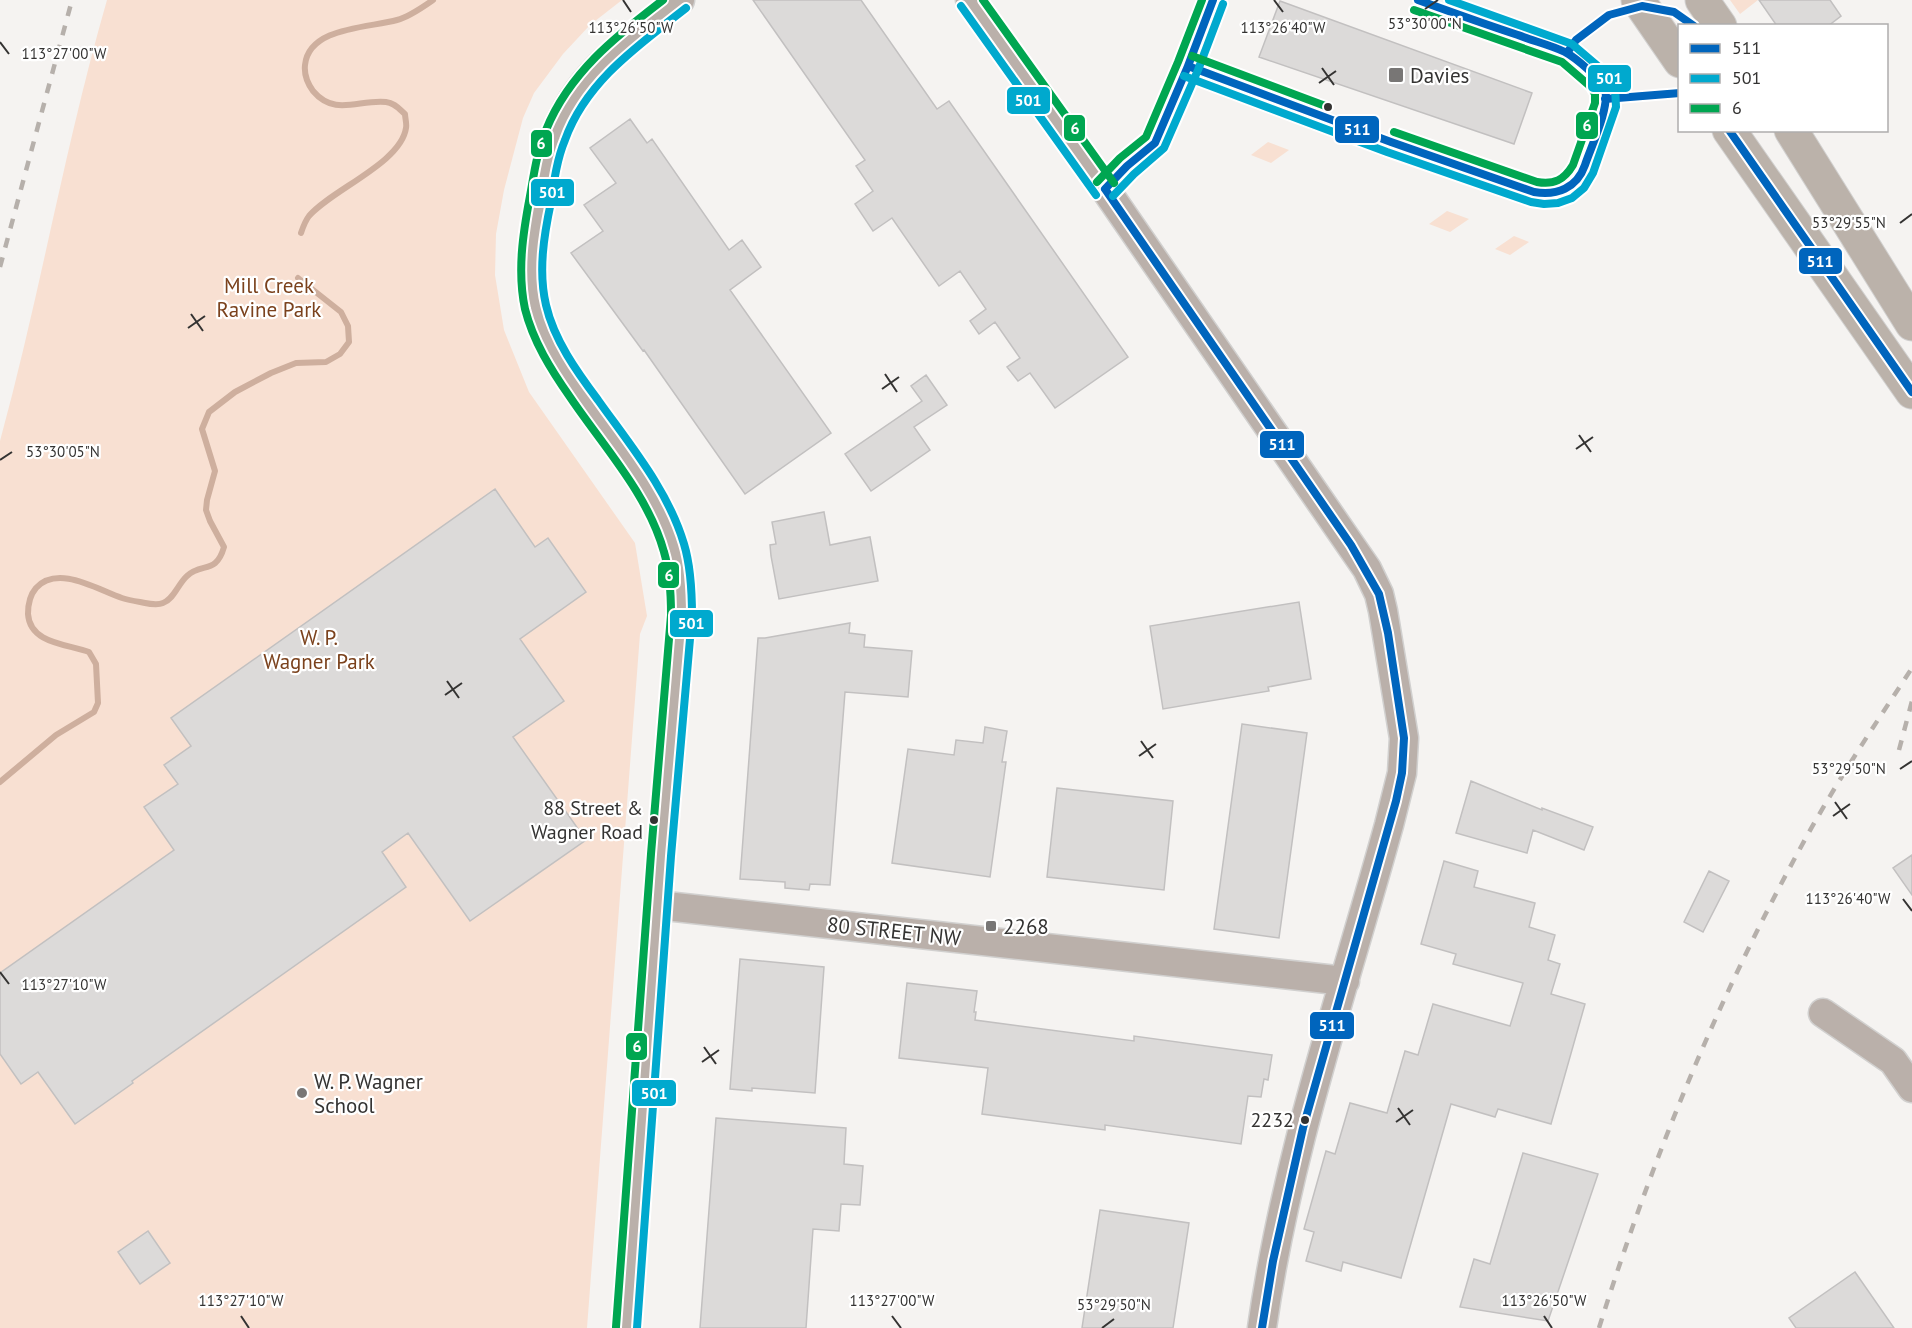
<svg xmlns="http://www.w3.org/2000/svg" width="1912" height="1328" viewBox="0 0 1912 1328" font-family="'PT Sans',sans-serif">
	<rect width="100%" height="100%" fill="#f5f3f1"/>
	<path fill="#f8e0d2" d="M 107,0 L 622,0 L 590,25 L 563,54 L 534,93 L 523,118 L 504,190 L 496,234 L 495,275 L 504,330 L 529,392 L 635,543 L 647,616 L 640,634 L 587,1328 L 0,1328 L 0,441 C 40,295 65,145 107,0 Z
		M 1730,0 L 1758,0 L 1740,14 Z
		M 1268,142 L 1289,150 L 1271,163 L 1251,155 Z
		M 1447,211 L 1469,219 L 1450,232 L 1429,224 Z
		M 1514,236 L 1529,242 L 1510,255 L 1495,249 Z"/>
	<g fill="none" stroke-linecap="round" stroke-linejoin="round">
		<path stroke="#ceaf9e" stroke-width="6" d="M 301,233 C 303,227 305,221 309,216 C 331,190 401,163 406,128 C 407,124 405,118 405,114 C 399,109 395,103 386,102 C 359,99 335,117 313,91 C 308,84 304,74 305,65 C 309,27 368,28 397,20 C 409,17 423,7 433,0
			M 0,782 L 56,735 L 94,712 L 98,703 L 96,664 L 89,652 C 68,644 30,644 28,614 C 28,604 30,595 36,588 C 58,564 98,590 122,598 C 128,600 134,601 140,602 C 146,603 156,606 163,603 C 174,599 178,584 187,576 C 202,562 216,575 224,547 L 210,521 L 206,510 L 207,500 L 215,471 L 202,429 L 209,412 L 235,392 L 271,373 L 296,363 L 326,362 L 340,354 L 349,342 L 348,326 L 341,312 L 298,278"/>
	</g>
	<path fill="#dcdad9" stroke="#c2c0c0" stroke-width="1.5" d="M 753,0 L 861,0 L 937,109 L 949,101 L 1128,357 L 1055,408 L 1030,373 L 1018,381 L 1007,367 L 1020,358 L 995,322 L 979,334 L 970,321 L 986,309 L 960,271 L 939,286 L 892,218 L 873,231 L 855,204 L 873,191 L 856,166 L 865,160 Z
		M 1759,0 L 1830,0 L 1841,16 L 1828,26 L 1777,26 Z
		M 1280,1 L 1532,93 L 1514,144 L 1259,57 Z
		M 630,119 L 647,143 L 652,139 L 729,250 L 742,240 L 761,267 L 730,290 L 831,433 L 745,494 L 644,350 L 643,351 L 571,253 L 603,231 L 584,205 L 616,183 L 590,148 Z
		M 926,375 L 947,405 L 914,427 L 930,450 L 871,491 L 845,454 L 922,401 L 911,386 Z
		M 495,489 L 535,547 L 548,538 L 586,592 L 520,639 L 564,701 L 513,737 L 586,840 L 470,921 L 408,833 L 382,852 L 406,887 L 132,1081 L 133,1083 L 75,1124 L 38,1072 L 21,1084 L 0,1054 L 0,973 L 174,850 L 144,807 L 178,784 L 164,765 L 191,746 L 171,718 Z
		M 824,512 L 830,545 L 870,537 L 878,581 L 779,599 L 771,556 L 770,545 L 776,544 L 772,522 Z
		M 1299,602 L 1311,679 L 1268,687 L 1269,691 L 1163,709 L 1150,626 Z
		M 850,623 L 849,633 L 865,635 L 864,647 L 912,651 L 908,697 L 845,692 L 830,885 L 810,884 L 809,890 L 785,888 L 785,882 L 740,879 L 758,638 L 765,638 Z
		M 1242,724 L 1307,733 L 1279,938 L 1214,929 Z
		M 985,727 L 1007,731 L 1002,762 L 1006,762 L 990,877 L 892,863 L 908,749 L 954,755 L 956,740 L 983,743 Z
		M 1471,781 L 1542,810 L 1542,808 L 1593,827 L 1584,850 L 1533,830 L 1527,853 L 1456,833 Z
		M 1057,788 L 1173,801 L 1164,890 L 1047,877 Z
		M 1912,855 L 1912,895 L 1893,868 Z
		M 1444,861 L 1478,871 L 1474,887 L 1535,903 L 1529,927 L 1555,935 L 1548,960 L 1560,964 L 1551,994 L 1585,1004 L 1551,1124 L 1498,1109 L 1495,1117 L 1451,1104 L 1401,1278 L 1343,1262 L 1341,1271 L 1306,1261 L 1314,1232 L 1304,1229 L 1326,1151 L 1335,1154 L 1350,1103 L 1387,1113 L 1405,1051 L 1418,1055 L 1433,1004 L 1510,1026 L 1523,983 L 1453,964 L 1456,954 L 1421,944 Z
		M 1709,871 L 1729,881 L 1703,932 L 1684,922 Z
		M 740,959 L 824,967 L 815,1093 L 752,1088 L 752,1091 L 730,1089 Z
		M 907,983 L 977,991 L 974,1012 L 976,1012 L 975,1020 L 1134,1041 L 1134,1036 L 1272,1055 L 1268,1080 L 1264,1079 L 1261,1097 L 1248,1096 L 1241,1144 L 1105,1125 L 1105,1130 L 982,1114 L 988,1068 L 899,1058 Z
		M 716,1118 L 846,1128 L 844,1164 L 863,1166 L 860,1205 L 841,1204 L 839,1231 L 813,1229 L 806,1328 L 700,1328 Z
		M 1523,1153 L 1598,1174 L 1548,1321 L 1460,1307 L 1474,1259 L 1490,1264 Z
		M 1100,1210 L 1189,1223 L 1173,1328 L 1082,1328 Z
		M 148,1231 L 170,1263 L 140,1284 L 118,1252 Z
		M 1855,1272 L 1894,1328 L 1796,1328 L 1789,1318 Z"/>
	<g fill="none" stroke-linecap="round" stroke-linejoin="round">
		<g stroke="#d1d0cf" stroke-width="31">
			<path id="minor" d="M 970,0 L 1105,189 L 1367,569 L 1379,594 L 1383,611 L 1404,738 L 1402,773 L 1389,825 C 1343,992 1286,1157 1262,1328
				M 657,905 L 1345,981
				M 1823,1013 L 1893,1061 L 1912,1088
				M 626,1328 L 661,855 L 682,615 C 681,589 680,564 671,539 C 655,492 614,442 585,401 C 568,376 550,351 540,322 C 526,283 532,241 540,201 C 544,179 548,156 555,135 C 577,74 631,38 680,0"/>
		</g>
		<g stroke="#d1d0cf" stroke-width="35">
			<path id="major" d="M 1638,0 L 1680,61
				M 1702,0 L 1720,26
				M 1729,130 L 1912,392
				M 1791,130 L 1912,324"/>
		</g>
		<use href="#minor" stroke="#bab0aa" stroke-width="28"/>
		<use href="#major" stroke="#bbb2aa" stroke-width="33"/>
		<path stroke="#b6b0ab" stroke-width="4.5" stroke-dasharray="10 10" stroke-linecap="butt" d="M 0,267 L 72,0
			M 1899,750 L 1912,701
			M 1599,1328 C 1652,1159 1717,1000 1802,845 C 1835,784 1874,726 1912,668"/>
		<g stroke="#fff" stroke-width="12">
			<path id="bus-1" d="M 1567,53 L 1576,40 L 1609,15 L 1642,6 L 1674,12 L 1694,26
				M 1188,66 L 1391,142 L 1534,192 C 1557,196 1577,188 1585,165 C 1591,147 1610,107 1605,90 C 1601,79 1576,58 1565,52 C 1551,45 1533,41 1518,35 C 1484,24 1451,12 1418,0
				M 1605,99 L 1680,93
				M 1729,130 L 1912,392
				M 1105,189 L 1351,545 L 1379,594 L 1388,633 L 1404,738 L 1402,773 L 1396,801 L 1303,1128 L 1273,1261 L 1262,1328
				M 1105,189 L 1127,166 L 1155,143 L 1188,66 L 1213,0"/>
		</g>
		<g stroke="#fff" stroke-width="12">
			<path id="bus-2" d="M 961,6 L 1096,195
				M 1184,76 L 1387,152 L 1531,202 L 1544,204 L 1558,203 L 1572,198 L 1584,188 L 1593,173 L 1616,107 L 1615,87 L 1606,73 L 1572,44 L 1449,0
				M 1113,196 L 1134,174 L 1164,148 L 1198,70 L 1223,4
				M 637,1328 L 671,856 L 692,616 C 692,592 691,567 684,544 C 668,490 630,445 598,400 C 577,372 554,340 546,305 C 538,271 544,235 551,202 C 554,181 557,159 565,140 C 586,81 639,45 686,8"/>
		</g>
		<g stroke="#fff" stroke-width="12">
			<path id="bus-3" d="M 983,0 L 1114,183
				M 1192,56 L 1328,107
				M 1394,132 L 1537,182 C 1554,185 1564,180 1573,165 L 1595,103 L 1595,94 L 1591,87 L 1562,62 L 1414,10
				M 1097,182 L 1120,158 L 1146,137 L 1178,62 L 1202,0
				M 616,1327 L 651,854 L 671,615 C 671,594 670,572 664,552 C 648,494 603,446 570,397 C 551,370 533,341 525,309 C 517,271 523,233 530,196 C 534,174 537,151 546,130 C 569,73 616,36 663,0"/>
		</g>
		<use href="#bus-1" stroke="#0065bd" stroke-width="8"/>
		<use href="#bus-2" stroke="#00a9ce" stroke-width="8"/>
		<use href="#bus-3" stroke="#00a651" stroke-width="8"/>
	</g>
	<path fill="none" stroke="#343332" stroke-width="2" d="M 623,0 L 631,12M 1274,0 L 1283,12M 1425,9 L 1438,0M 0,42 L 9,54M 1322,68 L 1334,85M 1319,83 L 1336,71M 1900,223 L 1912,214M 191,314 L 203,331M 188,328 L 205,316M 885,374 L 897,392M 882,389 L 899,377M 1579,435 L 1591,452M 1576,449 L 1593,437M 0,460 L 12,452M 447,681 L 459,698M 445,695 L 462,683M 1141,741 L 1153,758M 1139,756 L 1156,744M 1900,769 L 1912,761M 1835,802 L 1847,819M 1833,816 L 1850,804M 1903,899 L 1912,911M 0,972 L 9,984M 704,1047 L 716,1064M 702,1062 L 719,1050M 1398,1108 L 1410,1125M 1396,1122 L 1413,1110M 241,1316 L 249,1328M 892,1316 L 901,1328M 1544,1316 L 1552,1328M 1102,1328 L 1114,1319"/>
	<g fill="#787675" stroke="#fff" stroke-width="2">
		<rect x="1388" y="67" width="16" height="16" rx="3"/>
		<rect x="985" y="920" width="12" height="12" rx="3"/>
		<circle cx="302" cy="1093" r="6"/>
	</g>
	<g fill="#343332" stroke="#fff" stroke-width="2">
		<circle cx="1328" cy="107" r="5"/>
		<circle cx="654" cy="820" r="5"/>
		<circle cx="1305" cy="1120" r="5"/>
	</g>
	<g text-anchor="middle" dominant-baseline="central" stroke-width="4.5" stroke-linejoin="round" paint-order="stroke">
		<g font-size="20" fill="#343332" stroke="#fff" text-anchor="end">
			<text x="643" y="808">88 Street &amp;<tspan x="643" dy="24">Wagner Road</tspan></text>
			<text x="1294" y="1120">2232</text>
		</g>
		<g font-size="21" fill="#343332" stroke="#fff" text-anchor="start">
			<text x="1410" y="75">Davies</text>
			<text x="1003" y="926">2268</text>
			<text x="314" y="1081">W. P. Wagner<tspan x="314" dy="24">School</tspan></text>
		</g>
		<g font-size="21" fill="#7b421d" stroke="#fff">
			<text x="269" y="285">Mill Creek<tspan x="269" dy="24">Ravine Park</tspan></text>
			<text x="319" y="637">W. P.<tspan x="319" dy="24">Wagner Park</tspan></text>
		</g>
		<g font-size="21" fill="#343332" stroke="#fff">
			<text transform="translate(894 931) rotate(6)">80 STREET NW</text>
		</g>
	</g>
	<g font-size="15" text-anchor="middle" fill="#343332" stroke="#fff" stroke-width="4.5" stroke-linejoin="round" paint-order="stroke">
		<text x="1425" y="29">53°30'00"N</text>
		<text x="1283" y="33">113°26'40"W</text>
		<text x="631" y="33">113°26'50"W</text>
		<text x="64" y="59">113°27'00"W</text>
		<text x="1849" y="228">53°29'55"N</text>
		<text x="63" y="457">53°30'05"N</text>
		<text x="1849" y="774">53°29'50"N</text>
		<text x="1848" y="904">113°26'40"W</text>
		<text x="64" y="990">113°27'10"W</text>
		<text x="241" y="1306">113°27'10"W</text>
		<text x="892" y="1306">113°27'00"W</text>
		<text x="1544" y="1306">113°26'50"W</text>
		<text x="1114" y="1310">53°29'50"N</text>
	</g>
	<g stroke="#fff" stroke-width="2">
		<rect x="1587" y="64" width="45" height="29" rx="6" fill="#00a9ce"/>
		<rect x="1006" y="86" width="45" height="29" rx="6" fill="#00a9ce"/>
		<rect x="1575" y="111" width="24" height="29" rx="6" fill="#00a651"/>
		<rect x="1063" y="114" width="23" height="28" rx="6" fill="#00a651"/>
		<rect x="1334" y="115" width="46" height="29" rx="6" fill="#0065bd"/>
		<rect x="530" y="129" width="23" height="29" rx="6" fill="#00a651"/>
		<rect x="530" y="178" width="45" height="29" rx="6" fill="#00a9ce"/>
		<rect x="1798" y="247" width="45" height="28" rx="6" fill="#0065bd"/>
		<rect x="1259" y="430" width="46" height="29" rx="6" fill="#0065bd"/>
		<rect x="657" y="561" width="23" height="28" rx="6" fill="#00a651"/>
		<rect x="669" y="609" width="45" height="29" rx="6" fill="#00a9ce"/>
		<rect x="1309" y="1011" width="46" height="29" rx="6" fill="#0065bd"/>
		<rect x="625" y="1032" width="23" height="29" rx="6" fill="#00a651"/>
		<rect x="631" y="1079" width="46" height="28" rx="6" fill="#00a9ce"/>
	</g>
	<g font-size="16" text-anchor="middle" font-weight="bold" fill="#fff">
		<text x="1609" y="84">501</text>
		<text x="1028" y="106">501</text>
		<text x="1587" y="131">6</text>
		<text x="1075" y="134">6</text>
		<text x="1357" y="135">511</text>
		<text x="541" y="149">6</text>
		<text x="552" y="198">501</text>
		<text x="1820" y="267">511</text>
		<text x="1282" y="450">511</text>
		<text x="669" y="581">6</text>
		<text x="691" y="629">501</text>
		<text x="1332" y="1031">511</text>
		<text x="637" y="1052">6</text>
		<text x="654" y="1099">501</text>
	</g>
	<rect x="1678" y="24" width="210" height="108" fill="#ffffff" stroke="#aeadad" stroke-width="1.5"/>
	<rect x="1690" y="44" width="30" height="9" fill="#0065bd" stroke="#aeadad" stroke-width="1.5"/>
	<text x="1732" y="54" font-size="18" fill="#343332">511</text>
	<rect x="1690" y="74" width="30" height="9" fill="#00a9ce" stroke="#aeadad" stroke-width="1.5"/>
	<text x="1732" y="84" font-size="18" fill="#343332">501</text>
	<rect x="1690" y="104" width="30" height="9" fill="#00a651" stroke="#aeadad" stroke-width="1.5"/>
	<text x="1732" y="114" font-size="18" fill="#343332">6</text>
</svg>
